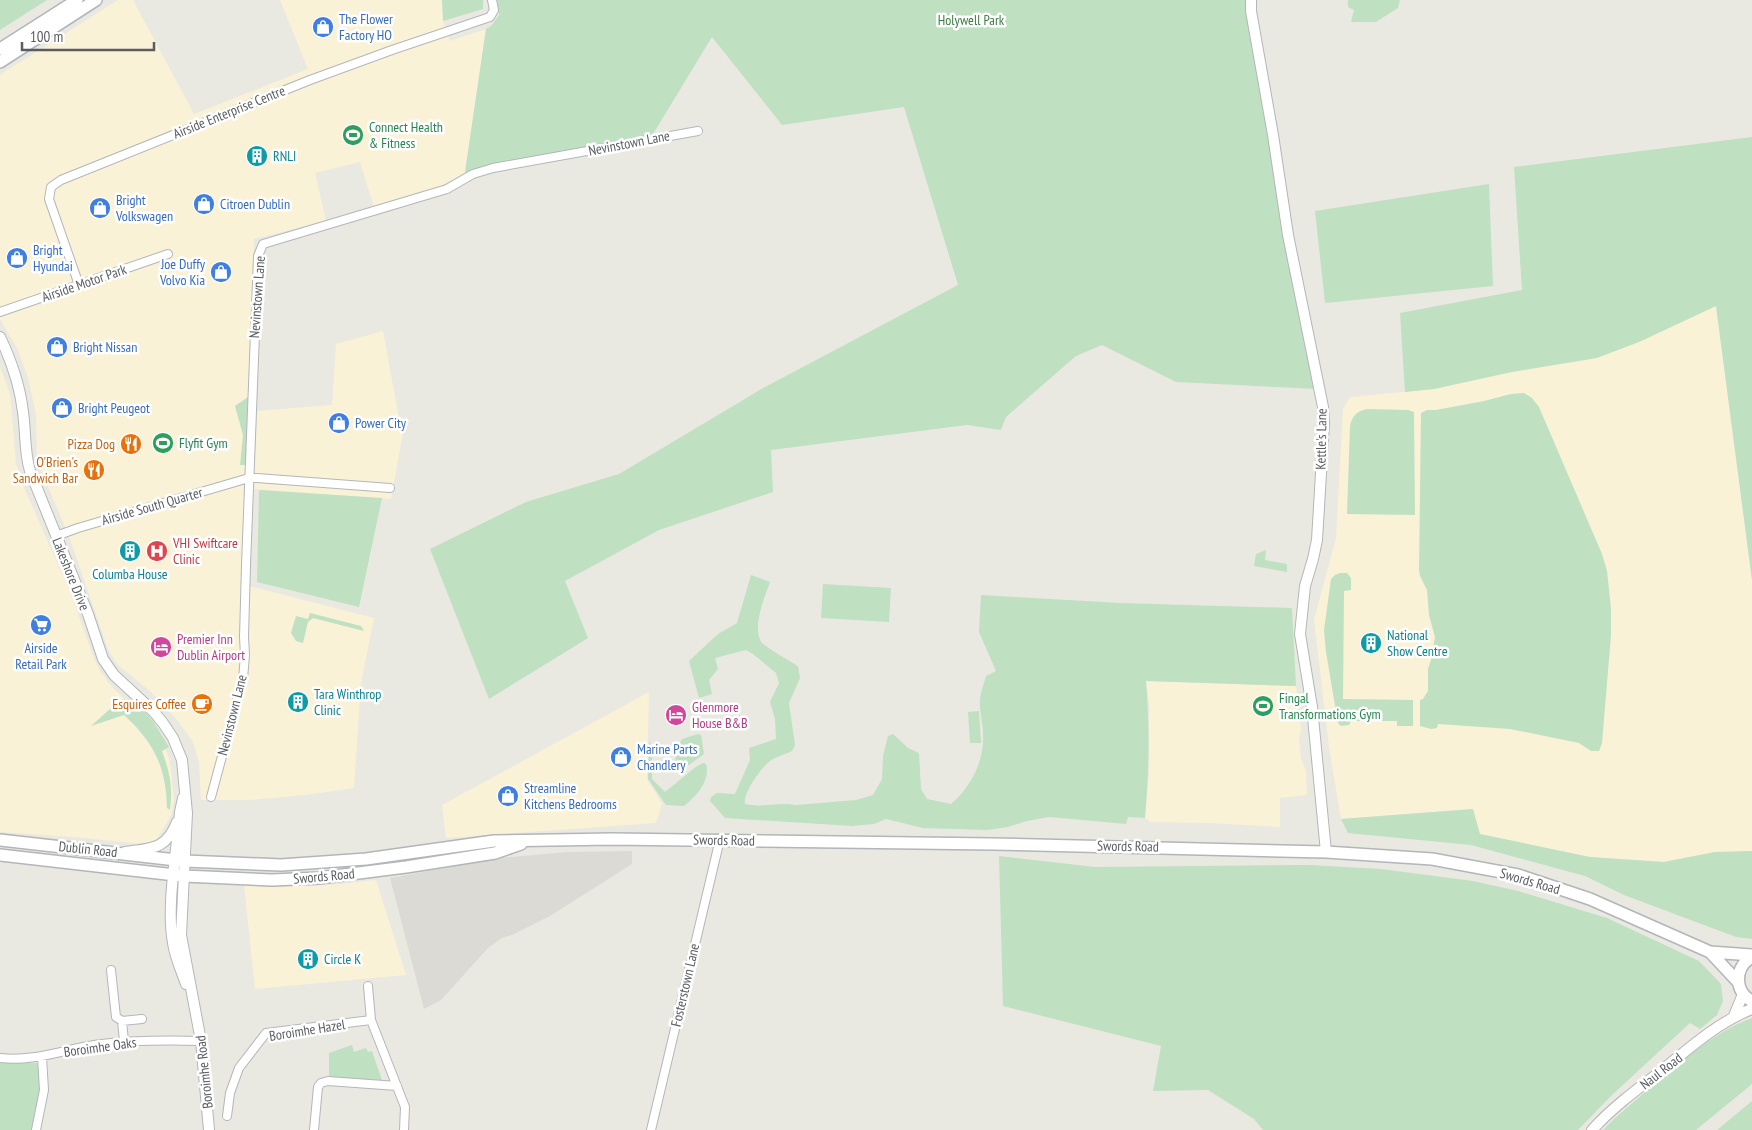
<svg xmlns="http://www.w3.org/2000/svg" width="1752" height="1130" viewBox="0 0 1752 1130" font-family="'PT Sans Narrow',sans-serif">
	<rect width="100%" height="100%" fill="#eae9e1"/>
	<path fill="#f9f2d7" d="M 118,0 L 133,0 L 194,114 L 308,69 L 280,0 L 442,0 L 443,21 L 450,41 L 486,29 L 465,172 L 431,191 L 374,207 L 360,162 L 315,173 L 326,221 L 254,239 L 241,584 L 374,618 L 361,683 L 354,788 L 305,795 L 250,800 L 201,800 L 199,762 L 193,742 L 178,721 L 151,692 L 117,664 L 108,649 L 69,536 L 40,468 L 37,456 L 36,414 L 28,378 L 18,350 L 0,319 L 0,75 Z
		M 1716,306 L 1752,580 L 1752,851 L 1715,852 L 1664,862 L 1590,857 L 1479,834 L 1473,809 L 1341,819 L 1329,747 L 1314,620 L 1336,538 L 1343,409 L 1350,397 L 1434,389 L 1639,342 Z
		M 383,331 L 400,424 L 404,426 L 391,499 L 254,489 L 257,411 L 332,405 L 336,344 Z
		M 0,367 L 10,394 L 16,463 L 24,488 L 71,594 L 93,656 L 100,671 L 112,687 L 130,704 L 162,740 L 170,761 L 174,801 L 171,815 L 161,833 L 153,843 L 143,844 L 74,837 L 0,832 Z
		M 1146,681 L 1296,686 L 1301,730 L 1299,738 L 1301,759 L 1306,771 L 1307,795 L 1280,798 L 1280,827 L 1207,823 L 1151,822 L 1145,818 L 1149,772 L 1149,704 Z
		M 649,692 L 647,779 L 662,804 L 656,823 L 446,838 L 442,805 Z
		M 376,880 L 406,975 L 255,989 L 244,885 L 306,886 L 342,884 Z"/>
	<path fill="#dcdad5" d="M 632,851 L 632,864 L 550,916 L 512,935 L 502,938 L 488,948 L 441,1000 L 424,1009 L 390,878 L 498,858 L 567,852 Z"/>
	<path fill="#bfe0c1" d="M 0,0 L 47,0 L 0,30 Z
		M 442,0 L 483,0 L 483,9 L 443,21 Z
		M 497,0 L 1247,0 L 1318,389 L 1176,382 L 1102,345 L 1076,356 L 1006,417 L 1001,430 L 967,425 L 771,450 L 773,492 L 659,530 L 565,581 L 588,638 L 489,699 L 430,549 L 526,502 L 619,474 L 765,387 L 958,285 L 904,107 L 782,125 L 712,37 L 650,139 L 470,176 L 465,172 L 486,29 L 491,26 L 499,15 Z
		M 1348,0 L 1400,0 L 1398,8 L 1376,22 L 1351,22 L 1354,10 L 1348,7 Z
		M 1752,137 L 1752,580 L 1716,306 L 1639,342 L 1597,358 L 1512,372 L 1434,389 L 1405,392 L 1400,313 L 1522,290 L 1514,167 Z
		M 1489,184 L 1493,286 L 1325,303 L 1315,211 Z
		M 1524,393 L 1532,398 L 1539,407 L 1602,554 L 1607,571 L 1611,608 L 1611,635 L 1602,743 L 1599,751 L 1591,751 L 1579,743 L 1510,729 L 1438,724 L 1437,728 L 1431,729 L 1420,726 L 1420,700 L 1423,699 L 1428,691 L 1428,669 L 1431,660 L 1435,637 L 1429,615 L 1427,590 L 1420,576 L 1419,569 L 1421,413 L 1427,410 L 1436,410 L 1484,401 L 1511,394 Z
		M 248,397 L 246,465 L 240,465 L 243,435 L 235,406 Z
		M 1367,409 L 1408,410 L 1414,412 L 1415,515 L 1347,514 L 1350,426 C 1352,416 1357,411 1367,409 Z
		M 259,490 L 382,498 L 359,607 L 257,582 Z
		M 1266,550 L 1265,560 L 1287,564 L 1287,572 L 1254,566 L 1256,554 Z
		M 1340,573 L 1347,573 L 1351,578 L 1351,590 L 1344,591 L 1343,699 L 1413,700 L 1413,726 L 1397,726 L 1397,721 L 1351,721 L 1349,725 L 1341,726 L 1338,723 L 1326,652 L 1324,630 L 1331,579 L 1335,575 Z
		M 751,575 L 770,582 C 765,596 751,629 762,643 C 766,647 791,662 798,666 L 800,678 L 789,703 L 795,745 L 792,751 C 786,754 776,757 770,761 C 762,767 742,794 745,804 C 762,808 779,802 796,805 L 856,800 L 873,795 L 882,779 L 883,756 L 888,736 L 893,734 L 908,748 L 919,753 L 921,789 L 927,799 L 951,804 C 971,787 985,760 983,733 C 983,722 979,710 980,698 C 981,691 984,683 986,676 L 996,671 L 979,632 L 981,595 L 1120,603 L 1292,608 L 1296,686 L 1146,681 C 1150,729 1149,771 1145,818 L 1128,817 L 1126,824 L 1049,817 L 1027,821 L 1008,827 L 988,830 L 923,828 L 886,819 L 874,824 L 852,826 L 725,818 L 710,801 L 711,797 L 717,793 L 735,794 L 750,760 L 749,748 L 776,739 L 775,719 L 770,702 L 779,683 L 776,673 L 753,654 L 746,650 L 715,658 L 718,669 L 709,680 L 712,694 L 699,698 L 689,661 L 718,634 L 737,623 Z
		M 823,584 L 891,588 L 889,622 L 821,618 Z
		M 310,613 L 361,626 L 364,631 L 313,618 L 308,622 L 303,643 L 296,641 L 291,633 L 296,616 L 308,619 Z
		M 132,699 L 153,721 L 169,747 L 162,751 C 170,773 173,787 170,810 L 167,808 C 166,766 154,743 124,715 L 91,726 L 120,700 Z
		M 979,711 L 981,743 L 970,743 L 968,712 Z
		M 698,734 L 701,735 L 704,754 L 679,772 L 675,768 L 676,750 L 682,739 Z
		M 649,741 L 652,747 L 652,779 L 665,792 L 697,766 L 703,763 L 706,764 C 711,780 696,797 684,806 L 666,805 L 648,779 Z
		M 1473,809 L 1480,834 L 1590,857 L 1664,862 L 1715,852 L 1752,851 L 1752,939 L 1736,937 L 1624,895 L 1585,876 L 1471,845 L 1348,833 L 1341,819 Z
		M 999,856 L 1095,867 L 1310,865 L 1381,869 L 1473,881 L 1518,891 L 1607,918 L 1699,961 L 1721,984 L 1723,1001 L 1717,1015 L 1700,1029 L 1690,1023 L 1612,1095 L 1578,1130 L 1263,1130 L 1254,1119 L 1208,1090 L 1153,1091 L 1161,1046 L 1003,1006 Z
		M 1752,1018 L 1752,1084 L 1696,1130 L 1603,1130 L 1615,1118 C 1653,1086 1706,1034 1752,1018 Z
		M 352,1045 L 354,1052 L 366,1048 L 368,1052 L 372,1051 L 382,1080 L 329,1077 L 329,1053 Z
		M 0,1063 L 37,1063 C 44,1086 36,1108 31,1130 L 0,1130 Z
		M 1752,1101 L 1752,1130 L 1717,1130 Z"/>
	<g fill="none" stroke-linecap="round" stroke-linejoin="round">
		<g stroke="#b3b6ba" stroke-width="10">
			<path id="minor" d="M 79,285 L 49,199 L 51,187 L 61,180 L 310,80 L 392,50 L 490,17 L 494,10 L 492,0
				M 0,312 L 168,254
				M 56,536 L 78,528 L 249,478 L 257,478 L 390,488
				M 211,797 L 243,679 L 245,655 L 244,637 L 246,565 L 258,256 L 263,244 L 447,189 L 473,174 L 493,168 L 698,131
				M 111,970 L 116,1017 L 122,1021 L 124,1041
				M 368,986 L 371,1020 L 405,1107 L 404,1130
				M 122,1021 L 142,1019
				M 0,1058 C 32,1062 63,1050 94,1045 C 130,1040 165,1040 201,1041
				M 227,1116 L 230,1093 L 239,1068 L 266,1033 L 371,1020
				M 36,1130 L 44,1090 L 42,1057
				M 314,1130 L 318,1087 L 321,1083 L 328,1081 L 397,1086
				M 651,1130 L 720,839"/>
		</g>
		<g stroke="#b3b6ba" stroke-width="12">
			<path id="tertiary" d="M 1251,0 L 1251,11 L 1273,135 L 1288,235 L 1323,407 L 1324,423 L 1317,540 L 1313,559 L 1305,586 L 1300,634 L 1312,707 L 1326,852
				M 0,337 C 11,360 20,386 23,412 C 26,432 24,451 30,471 L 88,614 L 103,659 L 114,675 L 154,712 L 163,723 L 173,738 L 182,760 L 187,813 L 181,935 L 201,1041 L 209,1130
				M 183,798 L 180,812 C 177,851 166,905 173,943 C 175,957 181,970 186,984
				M 125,852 C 152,848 166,850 177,822
				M 1734,1016 L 1743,994
				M 1592,1130 C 1612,1108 1636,1090 1660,1072 C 1688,1049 1718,1022 1752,1009"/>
		</g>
		<g stroke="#b2b5ba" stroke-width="14">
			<path id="secondary" d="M 0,49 L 77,0
				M 0,62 L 96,0
				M 0,840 L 185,861 L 281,865 L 366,859 L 494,841 L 612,839 L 993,844 L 1326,852 L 1432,859 L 1518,875 L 1590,899 L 1710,952 L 1752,955
				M 0,855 L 184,876 L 272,880 L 319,878 L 406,867 L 495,853 L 521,844
				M 1710,952 L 1738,982
				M 1752,957 C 1734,967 1734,992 1752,1001"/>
		</g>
		<use href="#minor" stroke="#fff" stroke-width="8"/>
		<use href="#tertiary" stroke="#fff" stroke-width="10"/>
		<use href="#secondary" stroke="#fff" stroke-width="11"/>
	</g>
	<defs>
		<g id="shop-disc" transform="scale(1.125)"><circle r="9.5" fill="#3f7fe0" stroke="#fff"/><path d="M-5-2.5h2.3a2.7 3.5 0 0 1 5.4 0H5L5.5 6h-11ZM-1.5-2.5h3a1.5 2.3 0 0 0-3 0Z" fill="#fff"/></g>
		<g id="stadium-disc" transform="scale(1.125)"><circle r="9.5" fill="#2e9e5b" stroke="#fff"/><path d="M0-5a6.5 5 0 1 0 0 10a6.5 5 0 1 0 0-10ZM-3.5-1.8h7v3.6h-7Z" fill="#fff"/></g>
		<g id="building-disc" transform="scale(1.125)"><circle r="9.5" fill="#0f9aa8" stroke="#fff"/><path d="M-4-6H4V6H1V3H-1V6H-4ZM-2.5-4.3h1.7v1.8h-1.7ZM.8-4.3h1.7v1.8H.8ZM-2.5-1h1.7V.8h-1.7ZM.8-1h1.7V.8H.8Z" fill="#fff"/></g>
		<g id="restaurant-disc" transform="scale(1.125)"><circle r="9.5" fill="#e8710a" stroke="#fff"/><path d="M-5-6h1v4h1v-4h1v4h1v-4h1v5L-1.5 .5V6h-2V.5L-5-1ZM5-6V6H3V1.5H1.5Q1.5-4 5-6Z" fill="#fff"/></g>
		<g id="hospital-disc" transform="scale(1.125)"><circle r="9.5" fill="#e0444e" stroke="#fff"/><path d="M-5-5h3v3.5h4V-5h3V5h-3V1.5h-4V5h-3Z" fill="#fff"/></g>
		<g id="supermarket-disc" transform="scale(1.125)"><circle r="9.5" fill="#3f7fe0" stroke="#fff"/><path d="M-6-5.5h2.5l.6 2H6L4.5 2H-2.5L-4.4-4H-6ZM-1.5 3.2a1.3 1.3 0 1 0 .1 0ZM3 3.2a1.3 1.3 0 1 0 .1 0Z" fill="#fff"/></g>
		<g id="hotel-disc" transform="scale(1.125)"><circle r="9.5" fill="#d1479c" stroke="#fff"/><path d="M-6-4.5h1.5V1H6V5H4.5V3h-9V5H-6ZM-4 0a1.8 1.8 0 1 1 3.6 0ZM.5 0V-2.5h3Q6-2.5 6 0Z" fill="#fff"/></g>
		<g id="cafe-disc" transform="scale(1.125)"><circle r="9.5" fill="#e8710a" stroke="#fff"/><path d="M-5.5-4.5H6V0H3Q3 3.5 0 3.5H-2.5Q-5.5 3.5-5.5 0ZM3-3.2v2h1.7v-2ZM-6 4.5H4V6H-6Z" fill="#fff"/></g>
	</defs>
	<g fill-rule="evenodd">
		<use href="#shop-disc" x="323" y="27"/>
		<use href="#stadium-disc" x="353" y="135"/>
		<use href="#building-disc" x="257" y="156"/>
		<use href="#shop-disc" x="204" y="204"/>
		<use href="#shop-disc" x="100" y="208"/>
		<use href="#shop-disc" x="17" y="258"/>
		<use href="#shop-disc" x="221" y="272"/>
		<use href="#shop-disc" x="57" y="347"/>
		<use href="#shop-disc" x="62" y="408"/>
		<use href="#shop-disc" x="339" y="423"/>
		<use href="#stadium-disc" x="163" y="443"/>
		<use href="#restaurant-disc" x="131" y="444"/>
		<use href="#restaurant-disc" x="94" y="470"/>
		<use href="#building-disc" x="130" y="551"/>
		<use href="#hospital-disc" x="157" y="551"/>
		<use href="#supermarket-disc" x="41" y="625"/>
		<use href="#building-disc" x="1371" y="643"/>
		<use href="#hotel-disc" x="161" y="647"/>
		<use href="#building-disc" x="298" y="702"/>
		<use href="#cafe-disc" x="202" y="704"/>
		<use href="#stadium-disc" x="1263" y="706"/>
		<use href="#hotel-disc" x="676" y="715"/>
		<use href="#shop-disc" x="621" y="757"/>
		<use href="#shop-disc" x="508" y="796"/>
		<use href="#building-disc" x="308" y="959"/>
	</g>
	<g text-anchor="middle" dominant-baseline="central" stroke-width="5" stroke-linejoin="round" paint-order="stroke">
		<g font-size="14" fill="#366cbe" stroke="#fff" text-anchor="start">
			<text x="339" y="19">The Flower<tspan x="339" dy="16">Factory HO</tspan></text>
			<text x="116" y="200">Bright<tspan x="116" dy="16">Volkswagen</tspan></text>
			<text x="220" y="204">Citroen Dublin</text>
			<text x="33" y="250">Bright<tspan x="33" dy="16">Hyundai</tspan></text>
			<text x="205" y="264" text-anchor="end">Joe Duffy<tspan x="205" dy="16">Volvo Kia</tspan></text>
			<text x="73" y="347">Bright Nissan</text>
			<text x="78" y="408">Bright Peugeot</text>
			<text x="355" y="423">Power City</text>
			<text x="41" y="648" text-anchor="middle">Airside<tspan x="41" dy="16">Retail Park</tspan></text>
			<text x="637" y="749">Marine Parts<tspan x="637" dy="16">Chandlery</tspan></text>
			<text x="524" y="788">Streamline<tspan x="524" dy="16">Kitchens Bedrooms</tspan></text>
		</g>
		<g font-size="14" fill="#3c7c42" stroke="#fff">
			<text x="971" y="20">Holywell Park</text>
		</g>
		<g font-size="14" fill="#595c60" stroke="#fff">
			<text transform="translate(229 112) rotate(-22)">Airside Enterprise Centre</text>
			<text transform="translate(629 143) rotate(-11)">Nevinstown Lane</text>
			<text transform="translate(84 283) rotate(-19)">Airside Motor Park</text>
			<text transform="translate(257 297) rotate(-86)">Nevinstown Lane</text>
			<text transform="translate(1321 439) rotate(-89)">Kettle's Lane</text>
			<text transform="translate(152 506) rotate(-16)">Airside South Quarter</text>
			<text transform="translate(71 574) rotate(68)">Lakeshore Drive</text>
			<text transform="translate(232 715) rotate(-76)">Nevinstown Lane</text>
			<text transform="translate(724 840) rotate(1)">Swords Road</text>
			<text transform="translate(1128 846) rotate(1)">Swords Road</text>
			<text transform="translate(88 849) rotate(6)">Dublin Road</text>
			<text transform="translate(324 876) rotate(-5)">Swords Road</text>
			<text transform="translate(1530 881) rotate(16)">Swords Road</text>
			<text transform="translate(685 985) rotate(-77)">Fosterstown Lane</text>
			<text transform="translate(307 1030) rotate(-9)">Boroimhe Hazel</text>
			<text transform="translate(100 1047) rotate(-8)">Boroimhe Oaks</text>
			<text transform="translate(1661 1071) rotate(-38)">Naul Road</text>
			<text transform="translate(204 1072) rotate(-96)">Boroimhe Road</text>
		</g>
		<g font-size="14" fill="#27864d" stroke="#fff" text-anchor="start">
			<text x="369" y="127">Connect Health<tspan x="369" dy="16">&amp; Fitness</tspan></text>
			<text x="179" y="443">Flyfit Gym</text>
			<text x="1279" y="698">Fingal<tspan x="1279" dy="16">Transformations Gym</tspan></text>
		</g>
		<g font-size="14" fill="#0d838f" stroke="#fff" text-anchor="start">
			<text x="273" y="156">RNLI</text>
			<text x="130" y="574" text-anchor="middle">Columba House</text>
			<text x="1387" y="635">National<tspan x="1387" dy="16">Show Centre</tspan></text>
			<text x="314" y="694">Tara Winthrop<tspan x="314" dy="16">Clinic</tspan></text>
			<text x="324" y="959">Circle K</text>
		</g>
		<g font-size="14" fill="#c56008" stroke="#fff" text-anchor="end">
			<text x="115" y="444">Pizza Dog</text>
			<text x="78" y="462">O'Brien's<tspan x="78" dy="16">Sandwich Bar</tspan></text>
			<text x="186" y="704">Esquires Coffee</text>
		</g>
		<g font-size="14" fill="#be3a42" stroke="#fff" text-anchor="start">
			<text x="173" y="543">VHI Swiftcare<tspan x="173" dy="16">Clinic</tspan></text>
		</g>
		<g font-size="14" fill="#b23c85" stroke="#fff" text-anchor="start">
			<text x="177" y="639">Premier Inn<tspan x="177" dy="16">Dublin Airport</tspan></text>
			<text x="692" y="707">Glenmore<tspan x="692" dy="16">House B&amp;B</tspan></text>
		</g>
	</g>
	<path d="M22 42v8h132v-8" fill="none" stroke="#595c60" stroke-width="2.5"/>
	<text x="30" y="42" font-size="15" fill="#595c60" stroke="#ffffff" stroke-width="4" paint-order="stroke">100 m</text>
</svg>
